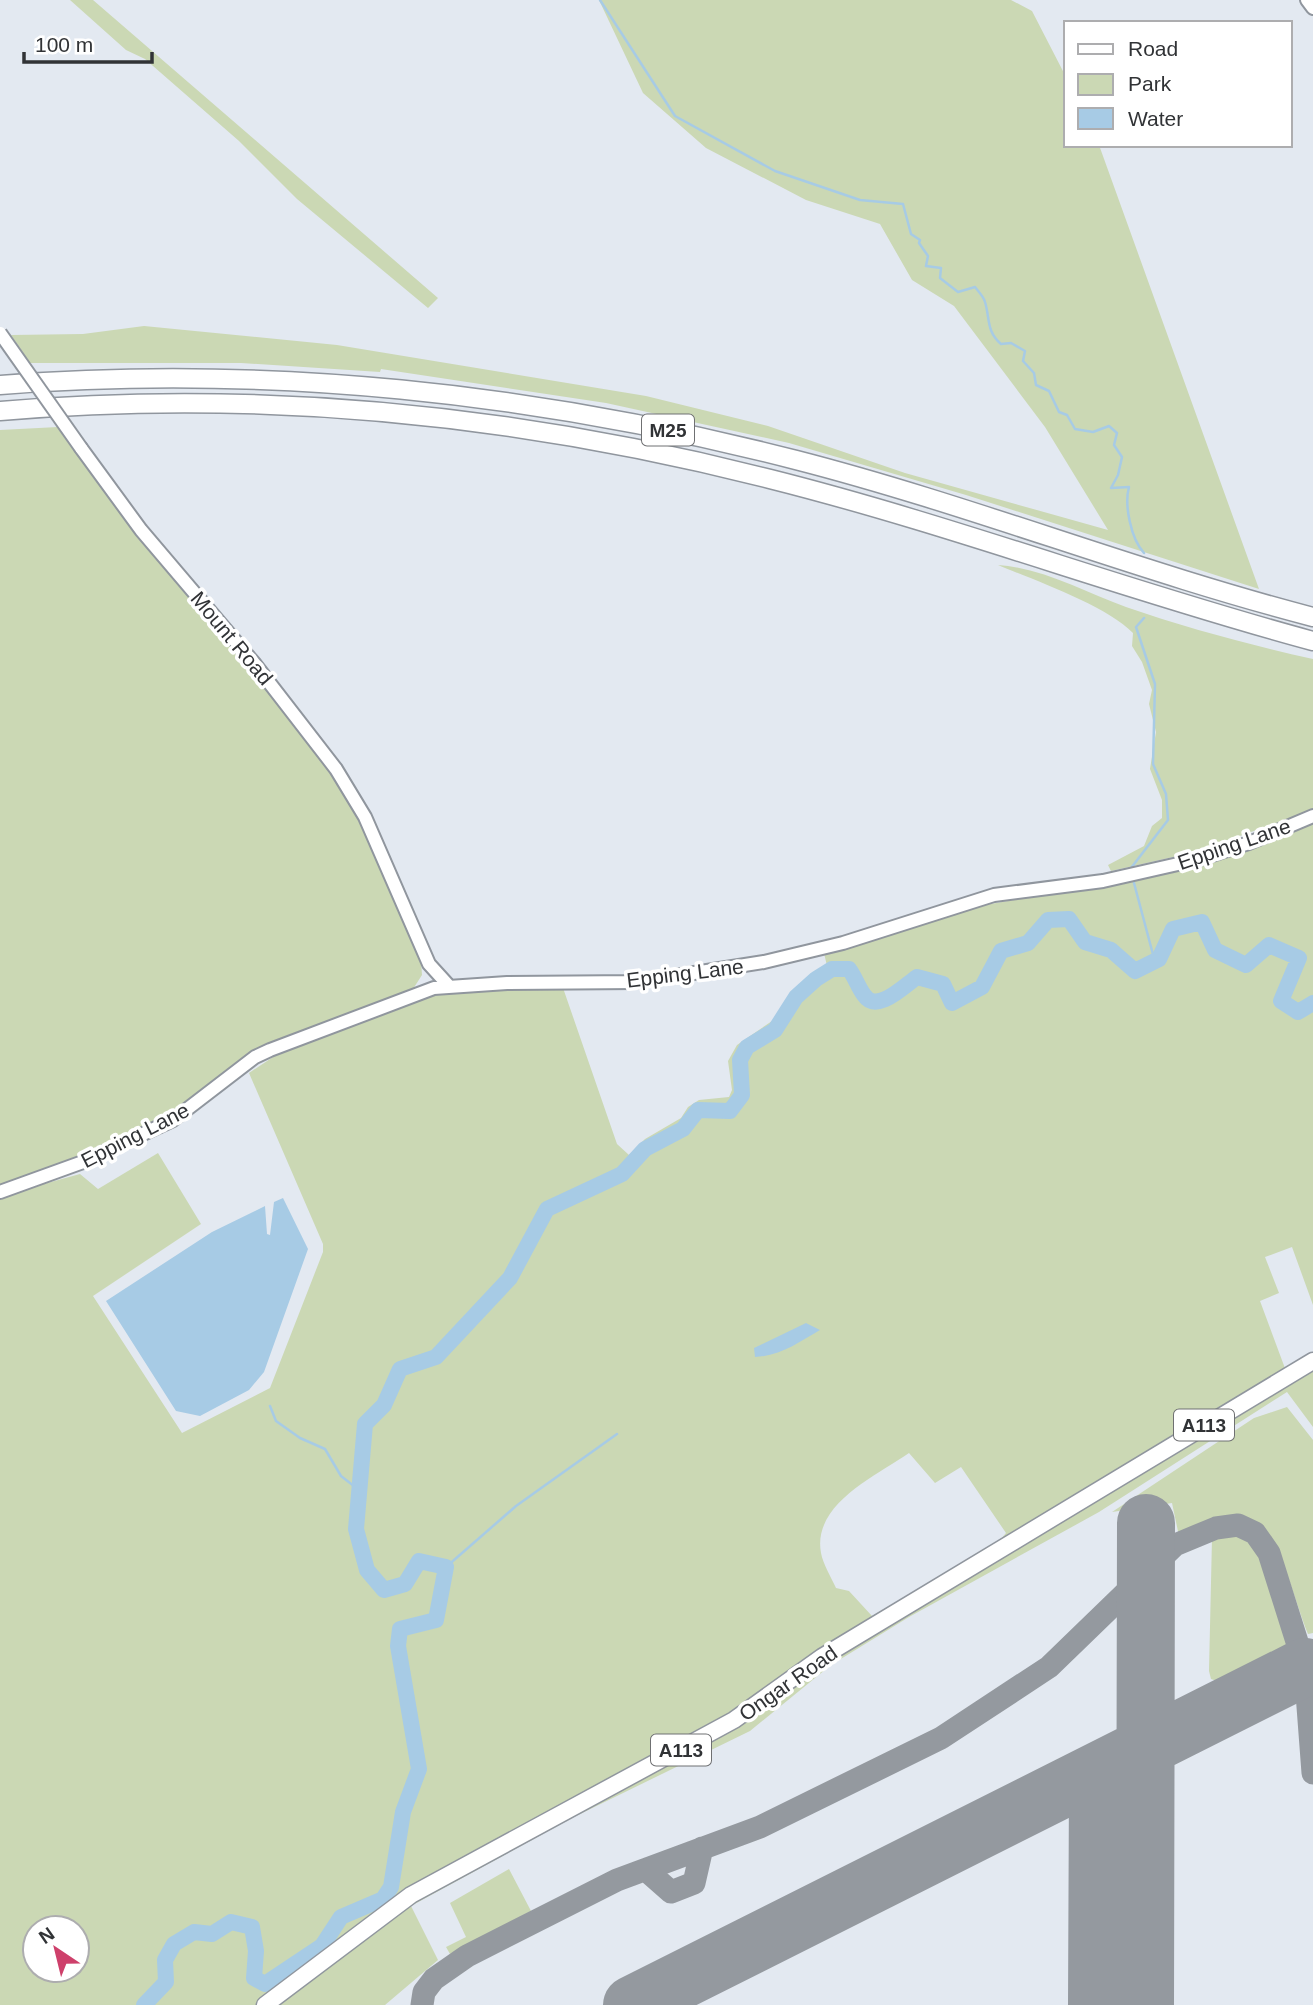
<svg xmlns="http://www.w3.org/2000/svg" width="1313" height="2005" viewBox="0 0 1313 2005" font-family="Helvetica,sans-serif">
	<rect width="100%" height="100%" fill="#e3e9f1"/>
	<path fill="#cbd8b4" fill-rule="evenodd" d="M 70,0 L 93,0 L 438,298 L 428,308 L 297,199 L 239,141 L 145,59 L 126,50 Z
		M 599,0 L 1011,0 L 1032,11 L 1066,77 L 1066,145 L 1099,145 L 1259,589 L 966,495 L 789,443 L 606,403 L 381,369 L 380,372 L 241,363 L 30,363 L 11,335 L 83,334 L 144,326 L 337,345 L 646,396 L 768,426 L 905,473 L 1108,530 L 1045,427 L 954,306 L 912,280 L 880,224 L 806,200 L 706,148 L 643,93 Z
		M 58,427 L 122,514 L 254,672 L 351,801 L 421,961 L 422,975 L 413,989 L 273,1041 C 236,1063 206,1097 169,1119 C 116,1149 57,1168 0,1190 L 0,430 Z
		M 998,565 C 1043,568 1084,592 1126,607 C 1187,628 1250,645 1313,659 L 1313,810 L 1195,852 L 1111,871 L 1108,865 L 1144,846 L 1152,826 L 1162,818 L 1162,800 L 1150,769 L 1156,732 L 1149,704 L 1152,690 L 1142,662 L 1132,646 L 1133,633 C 1105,605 1036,581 998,565 Z
		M 1313,822 L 1313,1305 L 1292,1247 L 1265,1257 L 1279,1293 L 1260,1301 L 1286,1371 L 1313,1357 L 1313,1427 L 1287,1392 L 1099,1512 L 909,1617 L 831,1665 L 750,1731 L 576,1816 L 411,1906 L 438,1960 L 385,2005 L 0,2005 L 0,1196 L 80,1174 L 98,1189 L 158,1153 L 201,1224 L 93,1296 L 182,1433 L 270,1388 L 323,1252 L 323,1244 L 249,1073 L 279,1053 L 433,994 L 562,985 L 617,1144 L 629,1155 L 645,1139 L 681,1118 L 688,1107 L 699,1100 L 729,1097 L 732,1090 L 728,1061 L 737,1045 L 772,1021 L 794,990 L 827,966 L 824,953 L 973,907 L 1112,883 ZM 909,1453 L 935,1483 L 961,1467 L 1006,1533 L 996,1545 L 872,1616 L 849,1591 L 836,1588 C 831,1577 823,1564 821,1553 C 812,1504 876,1476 909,1453 ZM 35,1928 L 77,1928 L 77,1970 L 35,1970 Z
		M 1287,1407 L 1313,1440 L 1313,1633 L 1308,1634 C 1281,1566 1275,1481 1179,1536 L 1172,1503 L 1112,1512 L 1254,1418 Z
		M 1228,1532 C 1274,1537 1281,1606 1293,1644 L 1217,1681 L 1211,1679 L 1209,1671 L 1212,1538 Z
		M 509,1869 L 531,1911 L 450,1954 L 446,1947 L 466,1937 L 450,1903 Z"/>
	<path fill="#a7cbe5" d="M 283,1198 L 308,1249 L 264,1372 L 249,1390 L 200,1416 L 176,1411 L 106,1301 L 212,1232 L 265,1206 L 267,1234 L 270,1235 L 274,1202 Z
		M 806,1323 L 820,1330 C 799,1342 781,1356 755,1357 L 754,1348 Z"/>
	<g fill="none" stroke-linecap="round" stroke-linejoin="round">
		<path stroke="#a7cbe5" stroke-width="2.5" d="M 600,0 L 675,116 L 775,171 L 860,200 L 903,204 L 911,234 L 920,240 L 919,243 L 928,256 L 926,266 L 941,268 L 940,278 L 958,292 L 975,287 C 978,291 984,297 985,302 C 990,318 986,331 1001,344 L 1011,343 L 1025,351 L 1023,361 L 1034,373 L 1036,385 L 1049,391 L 1059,412 L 1067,415 L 1075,429 L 1093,432 L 1109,426 L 1117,433 L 1114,445 L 1122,457 L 1118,475 L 1111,488 L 1129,487 C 1124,505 1131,539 1144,553
			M 1131,868 L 1168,820 L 1166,794 L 1153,764 L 1155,684 L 1136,627 L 1144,618
			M 1134,883 L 1155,962
			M 270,1406 L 276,1421 L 300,1438 L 325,1449 L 341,1476 L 359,1490
			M 446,1567 L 516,1506 L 617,1434"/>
		<path stroke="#a7cbe5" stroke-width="16" d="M 144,2005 L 166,1982 L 165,1960 L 174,1944 L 194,1932 L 212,1934 L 231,1922 L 252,1927 L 256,1951 L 254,1978 L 265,1984 L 322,1946 L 341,1917 L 383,1899 L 391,1887 L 403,1812 L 419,1769 L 398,1646 L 400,1629 L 436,1620 L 446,1567 L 419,1561 L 405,1584 L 384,1590 L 367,1570 L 356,1529 L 365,1424 L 384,1405 L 400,1369 L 436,1357 L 510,1278 L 547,1209 L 622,1174 L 645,1149 L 683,1129 L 698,1110 L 730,1111 L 742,1095 L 740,1060 L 747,1047 L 775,1030 L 796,997 L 816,979 L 832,969 L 849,969 C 855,977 858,987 864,995 C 877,1014 904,986 917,977 L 943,984 L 952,1003 L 982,987 L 1001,951 L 1028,943 L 1048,920 L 1069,919 L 1085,942 L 1111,950 L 1135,971 L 1159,959 L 1173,929 L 1202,922 L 1215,950 L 1246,965 L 1269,945 L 1299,958 L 1281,1001 L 1298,1012 L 1313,1003"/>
		<path stroke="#94999f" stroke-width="23" d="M 1117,1604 L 1129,1593 L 1140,1596 L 1147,1605
			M 646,1870 L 671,1892 L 694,1883 L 702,1848
			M 422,2005 L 424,1992 L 434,1979 L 467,1956 L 617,1880 L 760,1827 L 941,1738 L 1049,1667 L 1175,1545 L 1216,1528 L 1238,1525 L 1255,1533 L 1269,1553 L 1305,1667 L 1313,1773"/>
		<path stroke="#94999f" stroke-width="58" d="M 632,2005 L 1305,1667
			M 1097,2005 L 1098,1781
			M 1145,2005 L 1146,1523"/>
		<g stroke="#90969e" stroke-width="16">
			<path id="minor" d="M 1307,0 L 1313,8
				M 81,448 L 141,530 L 254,663 L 336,769 L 365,817 L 429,964 L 449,986
				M 0,1192 L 83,1162 L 173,1120 L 255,1057 L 270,1050 L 434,988 L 507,983 L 637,982 L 764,962 L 843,943 L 994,895 L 1103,881 L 1200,859 L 1249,843 L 1313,816"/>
		</g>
		<g stroke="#90969e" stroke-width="19">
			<path id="major" d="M 265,2005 L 411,1895 L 734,1720 L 822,1657 L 1313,1361"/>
		</g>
		<g stroke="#90969e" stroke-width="21">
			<path id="highway" d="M 0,385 C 267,364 537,393 796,460 C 971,505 1139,572 1313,617
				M 0,411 C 258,389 519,415 770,479 C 953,525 1130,592 1313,641"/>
		</g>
		<use href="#minor" stroke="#fff" stroke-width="12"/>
		<use href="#major" stroke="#fff" stroke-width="16"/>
		<use href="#highway" stroke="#fff" stroke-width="18"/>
		<g stroke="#90969e" stroke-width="16" stroke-linecap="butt">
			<path id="minor-bridge" d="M 0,333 L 81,448"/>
		</g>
		<use href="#minor-bridge" stroke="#fff" stroke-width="12"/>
	</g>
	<g text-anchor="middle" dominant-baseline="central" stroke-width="7" stroke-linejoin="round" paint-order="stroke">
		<g fill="#fff" stroke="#6f7072" stroke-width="2">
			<rect x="642" y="414.5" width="52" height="31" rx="5"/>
			<rect x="1174" y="1409.5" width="60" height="31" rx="5"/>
			<rect x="651" y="1734.5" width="60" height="31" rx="5"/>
		</g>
		<g font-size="19" font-weight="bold" fill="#313336">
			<text x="668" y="430">M25</text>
			<text x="1204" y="1425">A113</text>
			<text x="681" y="1750">A113</text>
		</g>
		<g font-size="21" fill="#313336" stroke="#fff">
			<text transform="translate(232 638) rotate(50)">Mount Road</text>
			<text transform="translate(1234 844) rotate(-19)">Epping Lane</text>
			<text transform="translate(685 973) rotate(-7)">Epping Lane</text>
			<text transform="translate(135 1135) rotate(-27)">Epping Lane</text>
			<text transform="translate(788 1683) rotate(-35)">Ongar Road</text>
		</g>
	</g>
	<rect x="1064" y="21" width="228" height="126" fill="#ffffff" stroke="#adadaf" stroke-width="2"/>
	<rect x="1078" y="44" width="35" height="10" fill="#ffffff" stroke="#adadaf" stroke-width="2"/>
	<text x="1128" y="56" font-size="21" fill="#313336">Road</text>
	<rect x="1078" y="74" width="35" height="21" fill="#cbd8b4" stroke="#adadaf" stroke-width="2"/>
	<text x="1128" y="91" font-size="21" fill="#313336">Park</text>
	<rect x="1078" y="108" width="35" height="21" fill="#a7cbe5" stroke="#adadaf" stroke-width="2"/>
	<text x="1128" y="126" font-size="21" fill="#313336">Water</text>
	<g transform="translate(56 1949) rotate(325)"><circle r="33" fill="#ffffff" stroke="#adadaf" stroke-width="2"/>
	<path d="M0-5L12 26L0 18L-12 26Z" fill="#ce406b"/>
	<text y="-10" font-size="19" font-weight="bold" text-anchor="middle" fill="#313336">N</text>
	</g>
	<path d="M24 52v10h128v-10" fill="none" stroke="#313336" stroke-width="3.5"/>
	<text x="35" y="52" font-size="21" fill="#313336" stroke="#ffffff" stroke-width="5" paint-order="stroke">100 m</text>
</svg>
